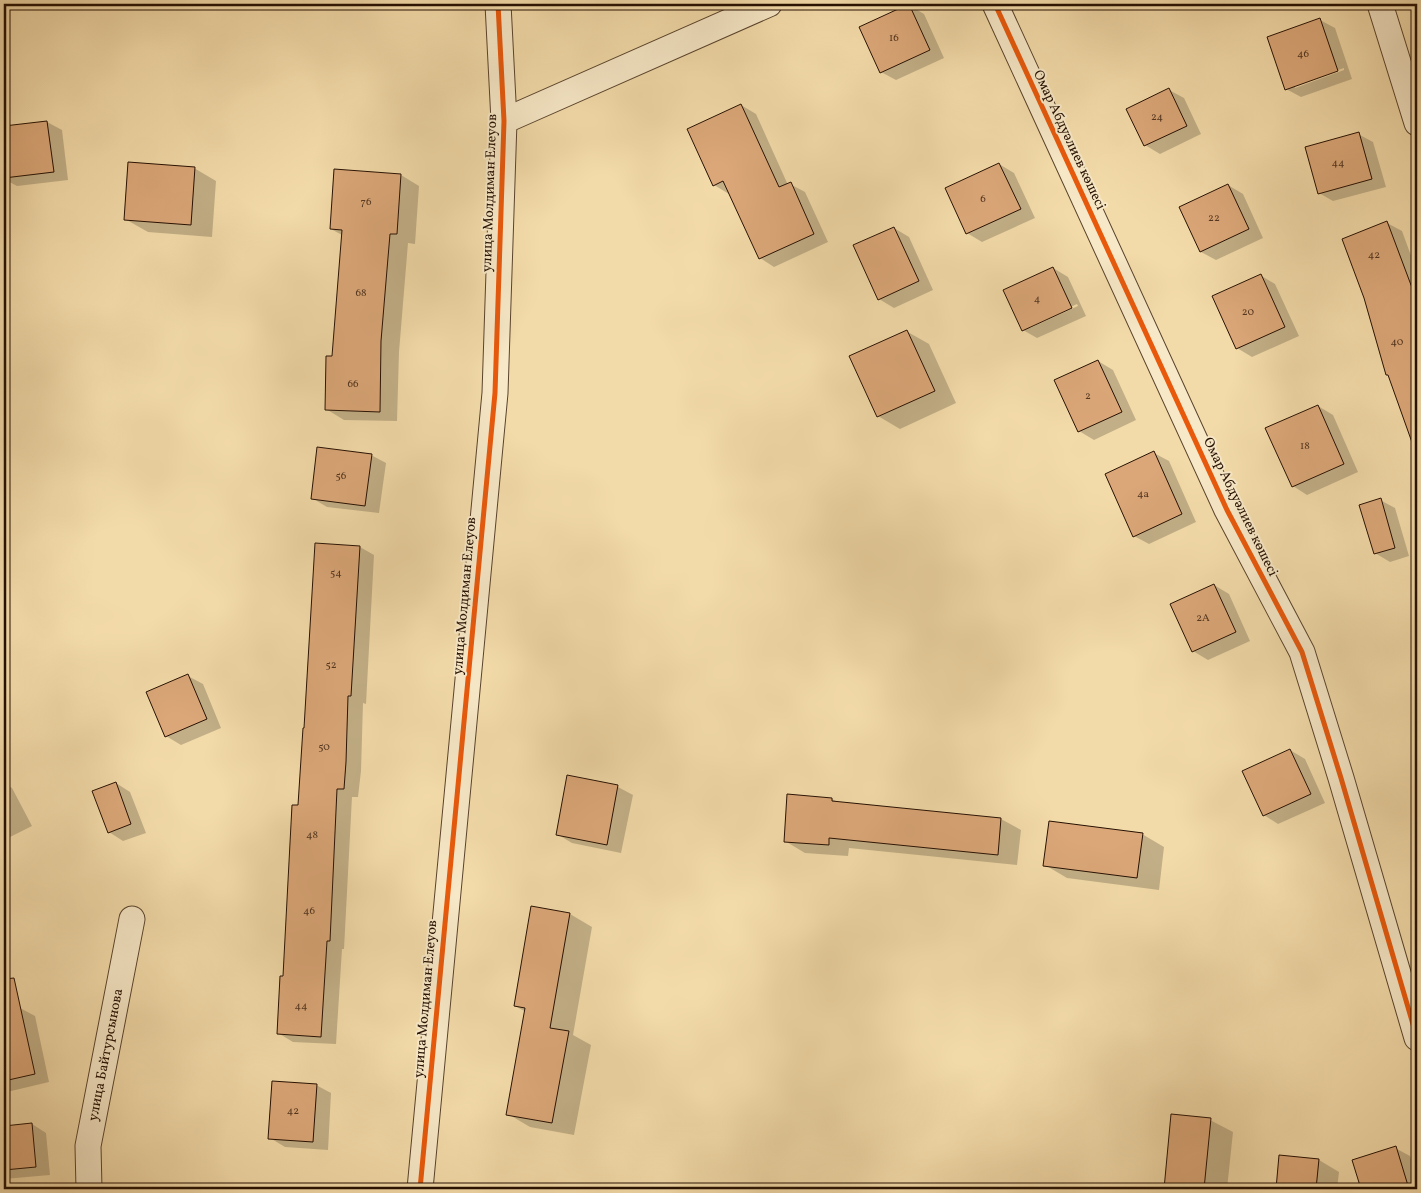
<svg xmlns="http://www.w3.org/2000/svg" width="1421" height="1193" viewBox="0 0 1421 1193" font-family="Vollkorn,serif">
	<rect width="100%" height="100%" fill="#f3dba9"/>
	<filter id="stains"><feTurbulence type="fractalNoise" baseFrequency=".004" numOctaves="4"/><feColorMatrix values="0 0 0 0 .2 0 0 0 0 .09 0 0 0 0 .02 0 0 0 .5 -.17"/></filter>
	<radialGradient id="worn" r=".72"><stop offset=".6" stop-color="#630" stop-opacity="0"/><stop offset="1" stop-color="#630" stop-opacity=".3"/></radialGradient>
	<path fill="#0003" fill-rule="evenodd" d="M 909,5 L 924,14 L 944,58 L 896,80 L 881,72 Z
		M 1320,20 L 1335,28 L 1352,79 L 1301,97 L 1286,89 ZM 1344,68 L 1344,70 L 1295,88 L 1295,85 Z
		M 1169,90 L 1184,98 L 1201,134 L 1160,154 L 1145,145 Z
		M 741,105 L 756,114 L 788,185 L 790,184 L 805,192 L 828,242 L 774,267 L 760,258 L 729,194 L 714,185 Z
		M 47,122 L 62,130 L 68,180 L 17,186 L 4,179 L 4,127 Z
		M 1358,134 L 1373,142 L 1386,187 L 1333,201 L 1319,193 Z
		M 999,164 L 1014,173 L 1035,218 L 982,242 L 967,233 L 947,188 Z
		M 194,168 L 216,181 L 212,237 L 148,232 L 125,219 Z
		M 335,170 L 401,175 L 419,186 L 415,244 L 408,243 L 399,352 L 397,421 L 344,420 L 326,409 L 333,357 L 342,235 L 331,229 Z
		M 1228,185 L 1243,194 L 1263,238 L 1216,260 L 1201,252 L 1181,208 Z
		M 1387,223 L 1402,231 L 1417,272 L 1417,446 L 1414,444 Z
		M 894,228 L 909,237 L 933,290 L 894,308 L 879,299 L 855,246 Z
		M 1053,268 L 1068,277 L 1086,316 L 1037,338 L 1023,330 ZM 1077,304 L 1078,306 L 1030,328 L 1030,326 Z
		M 1260,275 L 1275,284 L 1299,336 L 1252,357 L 1237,348 Z
		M 906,331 L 929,344 L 956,403 L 900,429 L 878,416 Z
		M 1098,361 L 1113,370 L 1136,420 L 1094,440 L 1079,431 Z
		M 1318,406 L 1333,415 L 1358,472 L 1307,495 L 1293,486 Z
		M 1154,453 L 1169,461 L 1196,522 L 1149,544 L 1134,536 Z
		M 371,455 L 386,463 L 379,513 L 327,507 L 312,498 Z
		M 1380,500 L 1395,508 L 1409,556 L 1390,562 L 1375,553 Z
		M 360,547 L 374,555 L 366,704 L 363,703 L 361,771 L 358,797 L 352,797 L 344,949 L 342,949 L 336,1044 L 293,1042 L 278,1033 L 299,807 Z
		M 1214,585 L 1229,594 L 1250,641 L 1208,660 L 1193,651 Z
		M 188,676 L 203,684 L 221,728 L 181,745 L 166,736 Z
		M 1290,750 L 1305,759 L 1325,803 L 1278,824 L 1264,815 Z
		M 1417,755 L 1417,769 L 1413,757 Z
		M 568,777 L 618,787 L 633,795 L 621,853 L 572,843 L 557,834 Z
		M 4,783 L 12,788 L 32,826 L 4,840 Z
		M 116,783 L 130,792 L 146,833 L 123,841 L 109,832 Z
		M 788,796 L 832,799 L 838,802 L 1001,819 L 1021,830 L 1017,865 L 849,848 L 848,856 L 805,853 L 785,841 Z
		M 1142,834 L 1164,847 L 1159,890 L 1067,878 L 1045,865 Z
		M 570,914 L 592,927 L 573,1035 L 591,1045 L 574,1135 L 530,1127 L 508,1114 L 526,1012 L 515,1006 Z
		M 20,1008 L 35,1016 L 49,1082 L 7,1092 L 4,1090 L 4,1011 Z
		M 316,1085 L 331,1093 L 328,1150 L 285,1147 L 270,1138 Z
		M 1172,1116 L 1210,1120 L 1233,1132 L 1227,1189 L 1165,1189 Z
		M 32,1124 L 46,1133 L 50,1175 L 4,1179 L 4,1127 Z
		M 1395,1148 L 1410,1156 L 1417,1180 L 1417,1189 L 1363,1189 L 1354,1161 Z
		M 1280,1157 L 1319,1160 L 1339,1172 L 1337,1189 L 1277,1189 Z"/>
	<path fill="#dba778" stroke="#261002" d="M 909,4 L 930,50 L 880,73 L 859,27 Z
		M 1320,18 L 1338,71 L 1285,90 L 1267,37 Z
		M 1169,88 L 1187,126 L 1144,146 L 1126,109 Z
		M 741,104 L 779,187 L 791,182 L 814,234 L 759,259 L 723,181 L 713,186 L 687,129 Z
		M 47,121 L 54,172 L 4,178 L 4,126 Z
		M 1359,132 L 1372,179 L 1318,194 L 1305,147 Z
		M 128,162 L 195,167 L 191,225 L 124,220 Z
		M 999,163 L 1021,209 L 966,234 L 945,188 Z
		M 334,169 L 401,174 L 397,234 L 390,234 L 381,341 L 380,412 L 325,410 L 326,356 L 332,356 L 342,230 L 330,229 Z
		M 1228,184 L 1249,229 L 1200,252 L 1179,207 Z
		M 1387,221 L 1417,301 L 1417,447 L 1414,448 L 1388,375 L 1386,375 L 1364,298 L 1342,239 Z
		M 894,227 L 919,281 L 878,300 L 853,245 Z
		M 1053,267 L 1072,308 L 1022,331 L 1003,290 Z
		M 1261,274 L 1285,327 L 1236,349 L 1212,296 Z
		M 907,330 L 935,391 L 877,417 L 849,356 Z
		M 1098,360 L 1122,412 L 1078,432 L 1054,380 Z
		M 1318,405 L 1344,464 L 1292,487 L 1265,428 Z
		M 317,447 L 372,454 L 365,506 L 311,499 Z
		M 1154,451 L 1182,514 L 1133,537 L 1105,474 Z
		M 1381,498 L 1395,548 L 1374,554 L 1359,505 Z
		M 315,543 L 360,546 L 351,696 L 348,696 L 346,762 L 344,789 L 337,789 L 330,941 L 327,941 L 321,1037 L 277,1034 L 280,976 L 283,976 L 292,805 L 298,805 L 303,728 L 304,728 Z
		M 1214,584 L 1236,632 L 1192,652 L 1170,604 Z
		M 188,674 L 207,719 L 165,737 L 146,692 Z
		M 1290,749 L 1311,794 L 1263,816 L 1242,771 Z
		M 567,775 L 618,785 L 607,845 L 556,835 Z
		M 116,782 L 131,824 L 108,833 L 92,791 Z
		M 787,794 L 832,798 L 832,801 L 1001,818 L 998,855 L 829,838 L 829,845 L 784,842 Z
		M 1049,821 L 1143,833 L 1137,878 L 1043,866 Z
		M 531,906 L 570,913 L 550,1028 L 569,1031 L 552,1123 L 506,1115 L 525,1008 L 514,1006 Z
		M 14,978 L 35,1074 L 4,1081 L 4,979 Z
		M 272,1081 L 317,1084 L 313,1142 L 268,1139 Z
		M 1171,1114 L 1211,1118 L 1204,1189 L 1164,1189 Z
		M 32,1123 L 36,1167 L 4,1170 L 4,1126 Z
		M 1396,1146 L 1409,1189 L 1361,1189 L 1352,1160 Z
		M 1279,1155 L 1319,1159 L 1316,1189 L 1276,1189 Z"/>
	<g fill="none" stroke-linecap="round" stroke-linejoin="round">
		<g stroke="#59432c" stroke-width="27">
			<g id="street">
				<path d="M 995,4 L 1227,510 L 1302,652 L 1341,778 L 1417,1038"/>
				<path d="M 1380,4 L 1417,123"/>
				<path d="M 504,121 L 769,4"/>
				<path id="s1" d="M 89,1189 L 88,1146 L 132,919"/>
				<path d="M 420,1189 L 495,393 L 504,121 L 498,4"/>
			</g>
		</g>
		<use href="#street" stroke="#f7e8c7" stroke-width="25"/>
		<g stroke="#f7e8c7" stroke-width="8">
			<path id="cycleway" d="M 995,4 L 1227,510 L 1302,652 L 1341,778 L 1417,1038
				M 420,1189 L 495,393 L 504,121 L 498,4"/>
		</g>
		<use href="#cycleway" stroke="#e8590c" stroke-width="5"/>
	</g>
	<g text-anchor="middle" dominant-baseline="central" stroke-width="4" stroke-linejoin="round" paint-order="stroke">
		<g font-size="11" fill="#533620">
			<text x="894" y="38">16</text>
			<text x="1303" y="54">46</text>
			<text x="1157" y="117">24</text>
			<text x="1338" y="163">44</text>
			<text x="983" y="199">6</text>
			<text x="366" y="202">76</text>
			<text x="1214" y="218">22</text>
			<text x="1374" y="255">42</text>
			<text x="361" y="293">68</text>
			<text x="1037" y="299">4</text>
			<text x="1248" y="312">20</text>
			<text x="1397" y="342">40</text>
			<text x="353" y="384">66</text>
			<text x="1088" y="396">2</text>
			<text x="1305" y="446">18</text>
			<text x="341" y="476">56</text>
			<text x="1143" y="494">4а</text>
			<text x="336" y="573">54</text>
			<text x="1203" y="618">2А</text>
			<text x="331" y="665">52</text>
			<text x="324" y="747">50</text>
			<text x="312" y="835">48</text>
			<text x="309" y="911">46</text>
			<text x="301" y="1006">44</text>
			<text x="293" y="1111">42</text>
		</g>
		<g font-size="14" fill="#261002" stroke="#f7e8c7">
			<text transform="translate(1069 140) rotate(65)">Омар Абдуәлиев көшесі</text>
			<text transform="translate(490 193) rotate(-88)">улица Молдиман Елеуов</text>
			<text transform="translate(1240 507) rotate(64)">Омар Абдуәлиев көшесі</text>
			<text transform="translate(465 596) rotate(-85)">улица Молдиман Елеуов</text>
			<text transform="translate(426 999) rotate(-85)">улица Молдиман Елеуов</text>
			<text stroke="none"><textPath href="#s1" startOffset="136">улица Байтурсынова</textPath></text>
		</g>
	</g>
	<rect width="1421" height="1193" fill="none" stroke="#f3dba9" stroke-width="20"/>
	<rect x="5" y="5" width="1411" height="1183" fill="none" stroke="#261002" stroke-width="2.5"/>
	<rect x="10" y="10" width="1401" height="1173" fill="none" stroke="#261002"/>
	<rect width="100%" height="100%" filter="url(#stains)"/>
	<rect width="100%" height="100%" fill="url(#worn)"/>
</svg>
